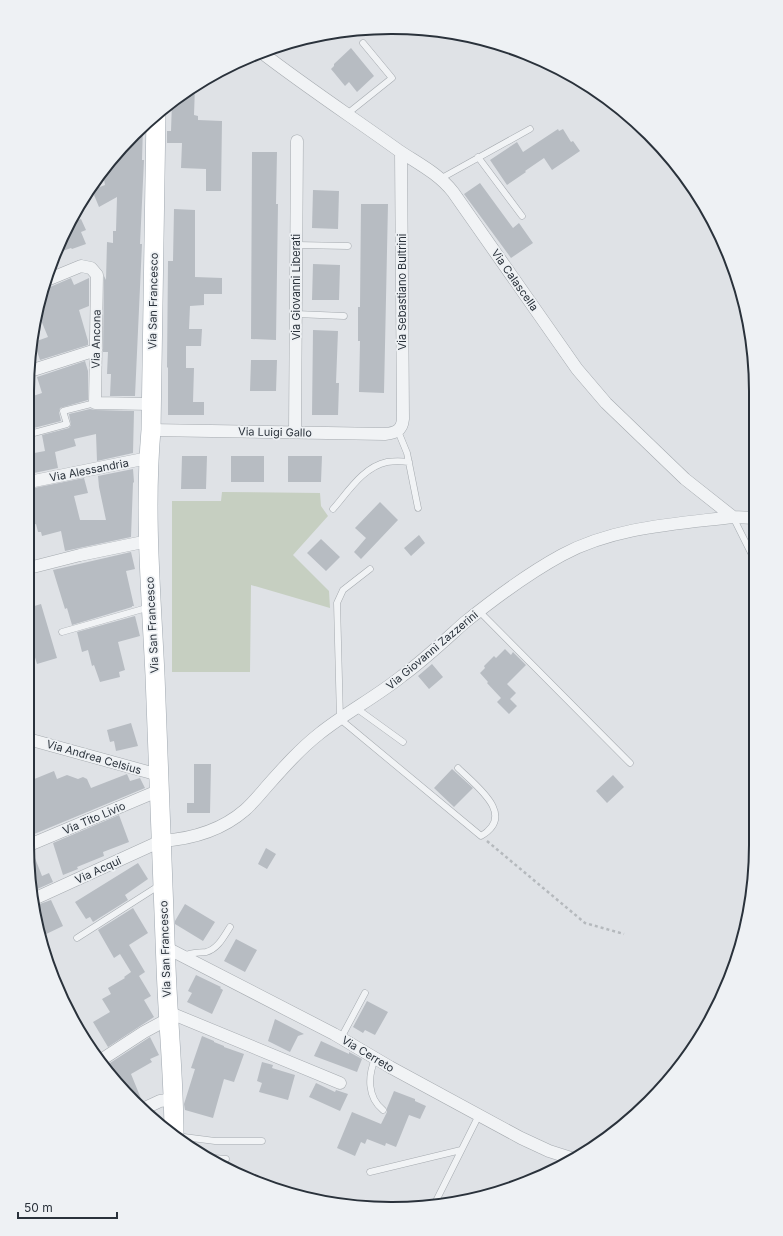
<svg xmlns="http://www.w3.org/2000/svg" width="783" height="1236" viewBox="0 0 783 1236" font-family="Inter,sans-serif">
	<rect width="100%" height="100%" fill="#dfe2e6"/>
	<path fill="#c6cfc1" d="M 222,492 L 320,493 L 321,506 L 328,516 L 293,555 L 329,591 L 330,608 L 251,585 L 250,672 L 172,672 L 172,501 L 221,501 Z"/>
	<path fill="#b7bcc2" d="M 351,48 L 374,76 L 357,92 L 349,82 L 345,86 L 331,69 L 334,66 L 334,64 Z
		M 195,86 L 194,115 L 198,116 L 198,120 L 222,121 L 221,191 L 206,191 L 206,169 L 181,168 L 182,143 L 167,143 L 167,131 L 171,131 L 172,102 Z
		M 143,126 L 142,160 L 144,160 L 140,244 L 142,244 L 135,396 L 110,396 L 111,374 L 107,374 L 108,352 L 103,352 L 104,276 L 106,280 L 107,242 L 113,243 L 113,231 L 116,231 L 117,197 L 99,207 L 92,190 L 105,185 L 102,169 Z
		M 558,129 L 559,131 L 563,129 L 571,142 L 573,141 L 580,151 L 552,170 L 544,158 L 525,171 L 526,172 L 507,185 L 490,160 L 517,142 L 523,152 Z
		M 252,152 L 277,152 L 276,204 L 278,204 L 276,340 L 251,339 Z
		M 480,183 L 513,228 L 519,223 L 533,243 L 511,258 L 464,194 Z
		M 313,190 L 339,191 L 338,229 L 312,228 Z
		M 361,204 L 388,204 L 384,393 L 359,392 L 360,341 L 358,341 L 358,307 L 360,307 Z
		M 174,209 L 195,210 L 195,277 L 222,278 L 222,294 L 204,294 L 204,305 L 190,306 L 189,329 L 202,329 L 201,346 L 186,346 L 186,368 L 194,368 L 193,402 L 204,402 L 204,415 L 168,415 L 168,368 L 167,367 L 168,261 L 173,261 Z
		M 81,219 L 86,230 L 81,232 L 86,244 L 72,249 L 71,248 L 54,254 L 72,222 Z
		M 313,264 L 340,265 L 339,300 L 312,300 Z
		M 71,278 L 74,285 L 89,278 L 89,306 L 79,310 L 88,341 L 88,345 L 40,360 L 34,342 L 48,337 L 38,313 L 45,287 L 50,287 Z
		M 313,330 L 338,331 L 336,383 L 339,383 L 338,415 L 312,415 Z
		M 251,360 L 277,360 L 276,391 L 250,391 Z
		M 85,361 L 88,371 L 88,400 L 60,408 L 59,412 L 61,421 L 30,429 L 30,397 L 42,393 L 37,377 Z
		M 90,409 L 95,410 L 134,411 L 133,453 L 97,461 L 96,434 L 74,439 L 76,446 L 55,452 L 58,468 L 29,474 L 29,454 L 45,451 L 42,435 L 69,428 L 71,425 L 69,414 Z
		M 182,456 L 207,456 L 206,489 L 181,489 Z
		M 231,456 L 264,456 L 264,482 L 231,482 Z
		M 288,456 L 322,456 L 321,482 L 288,482 Z
		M 133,469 L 134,482 L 133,483 L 131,537 L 65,551 L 61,531 L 42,536 L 41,532 L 38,532 L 36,524 L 29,526 L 29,489 L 84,478 L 88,493 L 74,496 L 80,520 L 106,520 L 99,487 L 98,476 Z
		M 380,502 L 398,520 L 361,559 L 354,552 L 366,538 L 355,528 Z
		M 419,535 L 425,543 L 411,556 L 404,548 Z
		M 321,539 L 340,557 L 326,571 L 307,553 Z
		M 131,552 L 135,569 L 126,571 L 134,606 L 132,606 L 132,607 L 72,625 L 67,608 L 65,609 L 53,570 Z
		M 41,604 L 57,658 L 37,664 L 28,634 L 28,608 Z
		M 135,616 L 140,636 L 118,642 L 125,670 L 119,672 L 120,677 L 100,682 L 94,665 L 92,666 L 88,650 L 82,652 L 77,632 Z
		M 505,649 L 511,655 L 513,652 L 526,665 L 507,684 L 516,693 L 510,699 L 517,706 L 509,714 L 497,702 L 501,698 L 487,683 L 488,682 L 480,673 L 485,668 L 484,666 L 494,656 L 496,658 Z
		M 432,664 L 443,677 L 429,689 L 418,676 Z
		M 131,723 L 138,746 L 116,751 L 114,741 L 110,742 L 107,730 Z
		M 194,764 L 211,764 L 210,813 L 187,813 L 187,803 L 194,803 Z
		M 452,769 L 473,788 L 454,807 L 434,788 Z
		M 54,771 L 57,779 L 67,775 L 78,779 L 83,777 L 87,779 L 91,788 L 127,774 L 130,781 L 140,778 L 145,788 L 27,837 L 27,782 Z
		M 613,775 L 624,787 L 607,803 L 596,791 Z
		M 119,815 L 129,842 L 103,852 L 104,856 L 77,867 L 78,869 L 63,875 L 53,843 Z
		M 266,848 L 276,854 L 267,869 L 258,864 Z
		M 33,853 L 42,876 L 49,873 L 53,882 L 35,890 L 29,854 Z
		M 138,863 L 148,879 L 125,895 L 128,900 L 93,922 L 90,917 L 86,919 L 75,902 Z
		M 51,900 L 63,926 L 42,936 L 37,905 Z
		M 185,904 L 215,922 L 203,941 L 175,924 L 175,921 Z
		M 133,908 L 148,933 L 129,945 L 145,972 L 139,976 L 151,996 L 144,1000 L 154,1017 L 108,1047 L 93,1022 L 110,1012 L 102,999 L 111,994 L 108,988 L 125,978 L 124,977 L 131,972 L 120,954 L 114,958 L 98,930 Z
		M 236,939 L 257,950 L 245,972 L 224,961 Z
		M 196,975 L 221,987 L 220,988 L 223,990 L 212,1014 L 187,1002 L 192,993 L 188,991 Z
		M 367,1001 L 388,1012 L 375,1035 L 365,1030 L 363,1033 L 353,1027 Z
		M 275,1019 L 304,1034 L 298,1036 L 290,1052 L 268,1041 Z
		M 202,1036 L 214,1041 L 214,1042 L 224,1046 L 224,1047 L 244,1054 L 234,1082 L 224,1079 L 213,1118 L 185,1110 L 184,1104 L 195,1069 L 191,1068 Z
		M 150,1037 L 159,1055 L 150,1059 L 152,1062 L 131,1074 L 142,1101 L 140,1102 L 110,1070 L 107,1065 Z
		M 321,1041 L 349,1054 L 349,1052 L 362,1059 L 357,1072 L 314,1056 Z
		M 262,1062 L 273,1065 L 272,1068 L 295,1075 L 288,1100 L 259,1092 L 262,1083 L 257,1081 Z
		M 316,1083 L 335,1092 L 336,1090 L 348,1094 L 340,1111 L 309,1097 Z
		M 394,1091 L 415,1099 L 415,1101 L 426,1106 L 420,1119 L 409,1115 L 396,1147 L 386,1143 L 385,1146 L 367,1139 L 365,1144 L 361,1142 L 355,1156 L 337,1148 L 352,1112 L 381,1124 L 387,1112 L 387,1108 Z"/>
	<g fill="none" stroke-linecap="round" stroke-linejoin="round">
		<g stroke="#a5aaaf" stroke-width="7">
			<path id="lane" d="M 347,114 L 392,78 L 363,43
				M 478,157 L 522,216
				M 440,179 L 530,129
				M 297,245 L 348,246
				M 296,314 L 344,316
				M 398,431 L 407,453 L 418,508
				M 30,434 L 67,424 L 63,411 L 95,403
				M 333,509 C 348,492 363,467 387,462 C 394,461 401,461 409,462
				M 733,517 L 754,559
				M 370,569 L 343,590 L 337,603 L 340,719 L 481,836 C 517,815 476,786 458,768
				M 479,611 L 630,763
				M 62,632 L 150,607
				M 356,708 L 403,742
				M 77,938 L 160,885
				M 184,956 C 191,952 198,953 206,952 C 218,949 224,936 230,927
				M 341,1038 L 365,993
				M 375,1059 C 368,1076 367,1097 383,1110
				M 176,1136 L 215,1141 L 262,1141
				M 214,1158 L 226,1159
				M 370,1172 L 461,1150
				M 436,1201 L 479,1115"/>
		</g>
		<g stroke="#a5aaaf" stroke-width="13">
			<path id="street" d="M 261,52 C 305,86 352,117 398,150 C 417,163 438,173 453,192 L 577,369 L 606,403 L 685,479 L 733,517 L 755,518
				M 47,280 L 81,266 L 91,268 L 97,275 L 95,403 L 151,404
				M 30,371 L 96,350
				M 151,430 L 385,434 C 395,433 402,431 403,419 L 401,152
				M 295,432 L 297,141
				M 29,482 L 148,458
				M 29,568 L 80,555 L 148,541
				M 28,739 L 159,775
				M 27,846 L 160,790
				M 36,898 L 161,841 C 191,839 222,830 245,810 C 254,802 261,793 268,785 C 284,767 300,749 319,734 C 345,713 376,697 402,676 C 424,660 444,641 464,623 C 495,598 527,574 562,555 C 614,527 675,524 733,517
				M 165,947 L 334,1034 L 390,1067 L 521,1138 L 549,1151 L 571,1158
				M 168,1012 L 340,1083
				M 101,1060 L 144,1032 L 168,1019
				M 145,1108 L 160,1101 L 174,1099"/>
		</g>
		<g stroke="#a0a8b0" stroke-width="20">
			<path id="primary" d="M 156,114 L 151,430 C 144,511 151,593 155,675 C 159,772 162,869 166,966 C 168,1023 174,1079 174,1136"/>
		</g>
		<path stroke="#b5b9bd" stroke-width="2.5" stroke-dasharray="3 3" stroke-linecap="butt" d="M 487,841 L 585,923 L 624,934"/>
		<use href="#lane" stroke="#f1f3f5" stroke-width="6"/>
		<use href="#street" stroke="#f1f3f5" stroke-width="12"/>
		<use href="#primary" stroke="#fff" stroke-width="19"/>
	</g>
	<g text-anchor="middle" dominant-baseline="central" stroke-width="3.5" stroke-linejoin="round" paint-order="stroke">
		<g font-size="11" fill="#2a323b" stroke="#eef1f4">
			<text transform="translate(515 280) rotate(55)">Via Calascella</text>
			<text transform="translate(296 287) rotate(-90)">Via Giovanni Liberati</text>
			<text transform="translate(402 292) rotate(-90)">Via Sebastiano Bultrini</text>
			<text transform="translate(153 301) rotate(-89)">Via San Francesco</text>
			<text transform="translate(96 339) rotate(-89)">Via Ancona</text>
			<text transform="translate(275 432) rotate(1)">Via Luigi Gallo</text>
			<text transform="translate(89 470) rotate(-11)">Via Alessandria</text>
			<text transform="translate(152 625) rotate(-93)">Via San Francesco</text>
			<text transform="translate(432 650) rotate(-40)">Via Giovanni Zazzerini</text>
			<text transform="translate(94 757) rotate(16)">Via Andrea Celsius</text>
			<text transform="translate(94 818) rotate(-23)">Via Tito Livio</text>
			<text transform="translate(98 870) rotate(-25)">Via Acqui</text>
			<text transform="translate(165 949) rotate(-92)">Via San Francesco</text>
			<text transform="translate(368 1054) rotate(31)">Via Cerreto</text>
		</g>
	</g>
	<path d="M0 0H783V1236H0ZM391 34H392A357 357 0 0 1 749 391V845A357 357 0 0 1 392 1202H391A357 357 0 0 1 34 845V391A357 357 0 0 1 391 34Z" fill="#eef1f4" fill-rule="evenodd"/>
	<path fill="none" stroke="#2a323b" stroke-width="2" d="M391 34H392A357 357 0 0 1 749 391V845A357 357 0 0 1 392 1202H391A357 357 0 0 1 34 845V391A357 357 0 0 1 391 34Z"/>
	<path d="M18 1212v6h99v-6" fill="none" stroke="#2a323b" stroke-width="2"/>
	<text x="24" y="1212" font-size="12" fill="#2a323b" stroke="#eef1f4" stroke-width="3" paint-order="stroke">50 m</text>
</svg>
